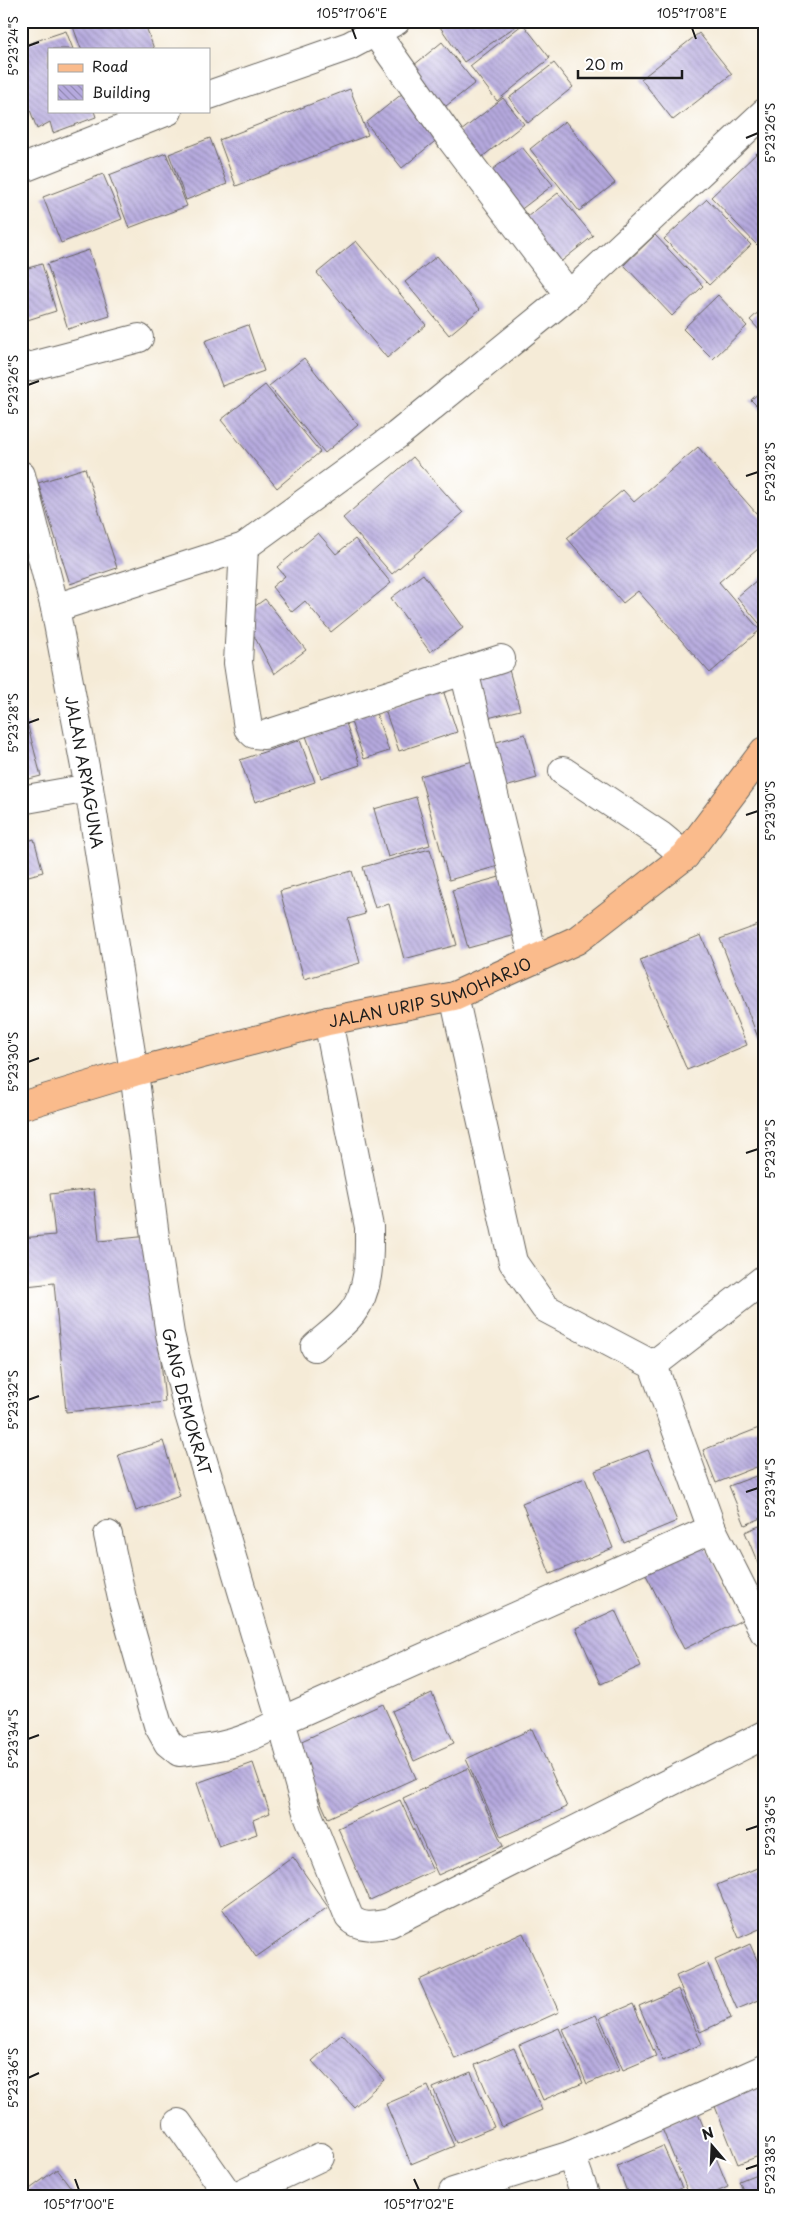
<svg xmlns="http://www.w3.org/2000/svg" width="785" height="2218" viewBox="0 0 785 2218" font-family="'Playpen Sans',sans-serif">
	<defs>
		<pattern id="building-back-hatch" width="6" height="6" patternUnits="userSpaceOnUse" patternTransform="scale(1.25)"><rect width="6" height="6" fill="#b5a9de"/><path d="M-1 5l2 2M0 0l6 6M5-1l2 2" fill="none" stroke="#9289b3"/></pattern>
	</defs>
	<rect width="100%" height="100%" fill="#fff"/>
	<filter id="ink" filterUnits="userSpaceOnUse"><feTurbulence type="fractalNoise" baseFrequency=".02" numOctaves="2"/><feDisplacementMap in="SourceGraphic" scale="10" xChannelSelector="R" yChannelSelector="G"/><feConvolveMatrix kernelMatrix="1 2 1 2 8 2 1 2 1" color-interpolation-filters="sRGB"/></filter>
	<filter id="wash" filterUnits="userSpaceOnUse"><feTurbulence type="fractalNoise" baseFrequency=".0096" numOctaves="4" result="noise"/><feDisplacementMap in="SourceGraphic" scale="20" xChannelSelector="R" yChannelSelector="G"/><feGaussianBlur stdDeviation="1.12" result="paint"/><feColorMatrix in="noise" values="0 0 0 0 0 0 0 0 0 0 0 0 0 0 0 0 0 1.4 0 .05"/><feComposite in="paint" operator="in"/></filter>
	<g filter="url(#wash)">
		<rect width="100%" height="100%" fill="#f5ebd7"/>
		<g id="blocks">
			<path fill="url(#building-back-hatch)" d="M 71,21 L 144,21 L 154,49 L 81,49 Z
				M 436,21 L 512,21 L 516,26 L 464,62 Z
				M 523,24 L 550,58 L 497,101 L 470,66 Z
				M 66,31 L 73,49 L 49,49 L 49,111 L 94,111 L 96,117 L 53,133 L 50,122 L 37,129 L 21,85 L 21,46 Z
				M 699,33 L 732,74 L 673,120 L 641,79 Z
				M 442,42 L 475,83 L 441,110 L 408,70 Z
				M 554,63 L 573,87 L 528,123 L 509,98 Z
				M 350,89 L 368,135 L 236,186 L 219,140 Z
				M 403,93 L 439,138 L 402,168 L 366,123 Z
				M 503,98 L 524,124 L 477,161 L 456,135 Z
				M 565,121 L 615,183 L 579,211 L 530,149 Z
				M 210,138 L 227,184 L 186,200 L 169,154 Z
				M 522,147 L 553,185 L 519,211 L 488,173 Z
				M 166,153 L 187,206 L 129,228 L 109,175 Z
				M 757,153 L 764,160 L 764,239 L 757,245 L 711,197 Z
				M 103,174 L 122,219 L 61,243 L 43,197 Z
				M 558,193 L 593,236 L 558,264 L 523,220 Z
				M 707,199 L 751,245 L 709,285 L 664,239 Z
				M 655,235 L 703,286 L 672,316 L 624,265 Z
				M 356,241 L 426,325 L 387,358 L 317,273 Z
				M 89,250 L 110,316 L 68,329 L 47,264 Z
				M 437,256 L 480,309 L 449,335 L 405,282 Z
				M 42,264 L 56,311 L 21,322 L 21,270 Z
				M 718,295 L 747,326 L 713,359 L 683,329 Z
				M 764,307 L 764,335 L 750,320 Z
				M 248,325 L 264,371 L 222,386 L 205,341 Z
				M 304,358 L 358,425 L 325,453 L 269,386 Z
				M 265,385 L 320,452 L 277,488 L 221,420 Z
				M 764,388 L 764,413 L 751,400 Z
				M 698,447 L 764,522 L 764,544 L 719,582 L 760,630 L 710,673 L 638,591 L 623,603 L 567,538 L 623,490 L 634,502 Z
				M 413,457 L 463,513 L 392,574 L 343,518 Z
				M 85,468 L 117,568 L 70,584 L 38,483 Z
				M 318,533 L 336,554 L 355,539 L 391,583 L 331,632 L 305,601 L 292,612 L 272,587 L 285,576 L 277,567 Z
				M 423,574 L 463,628 L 430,652 L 391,598 Z
				M 764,574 L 764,629 L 737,597 Z
				M 265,599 L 306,650 L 274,674 L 243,615 Z
				M 508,666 L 520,710 L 480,720 L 468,676 Z
				M 442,687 L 457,732 L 399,751 L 384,707 Z
				M 375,710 L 389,751 L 364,759 L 350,719 Z
				M 27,723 L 41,776 L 21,781 L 21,725 Z
				M 346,723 L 360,765 L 321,778 L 306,736 Z
				M 525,734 L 537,778 L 498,789 L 486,745 Z
				M 300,740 L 315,782 L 255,802 L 240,760 Z
				M 480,759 L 509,863 L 449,880 L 420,776 Z
				M 416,797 L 430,845 L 388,857 L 374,809 Z
				M 34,839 L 43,872 L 21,878 L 21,843 Z
				M 430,849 L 457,945 L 404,959 L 389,904 L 375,908 L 363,867 Z
				M 352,871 L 365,914 L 348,919 L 360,963 L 304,979 L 280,891 Z
				M 507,875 L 523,933 L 468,948 L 452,890 Z
				M 764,923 L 764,1053 L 720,939 Z
				M 701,935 L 747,1045 L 687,1070 L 640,960 Z
				M 94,1189 L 99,1241 L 149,1236 L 165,1402 L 66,1412 L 54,1283 L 26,1286 L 21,1238 L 55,1235 L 50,1194 Z
				M 764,1426 L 764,1464 L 716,1483 L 703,1450 Z
				M 163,1441 L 180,1496 L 136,1511 L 118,1455 Z
				M 648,1450 L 677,1521 L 624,1543 L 595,1471 Z
				M 764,1473 L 764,1517 L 745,1525 L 729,1486 Z
				M 585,1478 L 613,1548 L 550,1574 L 522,1503 Z
				M 764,1524 L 764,1578 L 745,1532 Z
				M 703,1542 L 742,1620 L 684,1649 L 644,1571 Z
				M 615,1610 L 641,1666 L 601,1684 L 576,1628 Z
				M 432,1693 L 454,1743 L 414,1761 L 392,1711 Z
				M 383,1704 L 416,1778 L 328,1818 L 295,1744 Z
				M 532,1729 L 567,1807 L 501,1837 L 466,1759 Z
				M 253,1763 L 270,1813 L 253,1820 L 257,1834 L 219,1847 L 197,1783 Z
				M 468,1768 L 503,1846 L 438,1875 L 403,1798 Z
				M 400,1800 L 433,1871 L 370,1900 L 338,1828 Z
				M 293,1857 L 328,1907 L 256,1957 L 222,1908 Z
				M 764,1865 L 764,1927 L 739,1938 L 717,1885 Z
				M 523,1933 L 559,2012 L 455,2059 L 419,1980 Z
				M 750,1944 L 764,1976 L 764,1998 L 737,2009 L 715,1960 Z
				M 707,1962 L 731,2018 L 700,2032 L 676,1976 Z
				M 678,1989 L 702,2044 L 663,2061 L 639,2006 Z
				M 633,2004 L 656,2056 L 623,2070 L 600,2018 Z
				M 596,2015 L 620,2070 L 587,2084 L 563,2029 Z
				M 559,2028 L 583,2083 L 543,2100 L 519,2045 Z
				M 342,2034 L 384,2080 L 354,2107 L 312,2061 Z
				M 514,2048 L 542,2110 L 502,2127 L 475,2065 Z
				M 471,2072 L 494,2127 L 456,2143 L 433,2088 Z
				M 764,2084 L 764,2154 L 738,2164 L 714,2104 Z
				M 428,2086 L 454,2146 L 411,2164 L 386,2104 Z
				M 697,2111 L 728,2187 L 705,2197 L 690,2197 L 661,2126 Z
				M 663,2146 L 682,2188 L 661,2197 L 629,2197 L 617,2166 Z
				M 57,2169 L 78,2197 L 25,2197 L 23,2194 Z
				M 764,2171 L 764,2197 L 746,2197 L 739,2181 Z"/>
		</g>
	</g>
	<g filter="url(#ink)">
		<use href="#blocks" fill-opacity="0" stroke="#68645d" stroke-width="1"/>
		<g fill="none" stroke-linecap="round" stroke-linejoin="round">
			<g stroke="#68645d" stroke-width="30">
				<g id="minor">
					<path d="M 375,32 L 451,139 L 569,295"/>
					<path d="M 209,95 L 349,46 L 396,21"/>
					<path d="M 21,169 L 168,111"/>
					<path d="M 21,369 L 139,338"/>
					<path id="s1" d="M 21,475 L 55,608 L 89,788 L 134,1072 L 155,1237 L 170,1334 L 189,1414 L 281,1721 C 246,1742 220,1748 179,1752 L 168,1743 L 158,1725 L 123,1603 L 108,1535"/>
					<path d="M 244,547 L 238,663 L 248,728 L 254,734 L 264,735 L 501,659"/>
					<path d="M 55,608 L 244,547 L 397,435 L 569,295 L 764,113"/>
					<path d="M 464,671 L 534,960"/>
					<path d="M 563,771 L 661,836 L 685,856"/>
					<path d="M 21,800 L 89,788"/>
					<path d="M 454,996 L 513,1262 L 545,1308 L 653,1365 L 712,1529 L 764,1632"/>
					<path d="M 315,1347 C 327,1336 342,1326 352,1313 C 371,1289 369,1256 369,1227 L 328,1021"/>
					<path d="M 653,1365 L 764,1279"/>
					<path d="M 712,1529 L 281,1721 L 307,1812 L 349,1917 C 359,1929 376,1926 390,1923 L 764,1735"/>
					<path d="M 178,2123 L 230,2197"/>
					<path d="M 571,2155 L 586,2197"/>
					<path d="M 453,2192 L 571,2155 L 764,2069"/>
					<path d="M 236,2197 L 320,2157"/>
				</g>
			</g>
			<g stroke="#68645d" stroke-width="30">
				<g id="major">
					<path id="s2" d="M 21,1106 L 134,1072 L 328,1021 L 454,996 L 577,940 L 685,856 L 764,751"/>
				</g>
			</g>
			<use href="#minor" stroke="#fff" stroke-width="28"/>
			<use href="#major" stroke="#fabb8c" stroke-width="28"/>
		</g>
	</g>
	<path fill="none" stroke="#1c1c1c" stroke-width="2" d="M 352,28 L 356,39M 692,28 L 696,39M 28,46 L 39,42M 746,138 L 758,133M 28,385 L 39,381M 746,476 L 758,472M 28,723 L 39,719M 746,815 L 758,811M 28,1062 L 39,1058M 746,1153 L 758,1149M 28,1400 L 39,1396M 746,1492 L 758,1488M 28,1739 L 39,1735M 746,1830 L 758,1826M 28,2078 L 39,2073M 746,2169 L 758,2165M 75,2179 L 79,2190M 414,2179 L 419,2190"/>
	<g text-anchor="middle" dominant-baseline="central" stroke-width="5" stroke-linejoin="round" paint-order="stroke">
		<g font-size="16" fill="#1c1c1c" stroke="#fff">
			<text stroke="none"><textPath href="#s1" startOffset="304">JALAN ARYAGUNA</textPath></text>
			<text stroke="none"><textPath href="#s2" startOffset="425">JALAN URIP SUMOHARJO</textPath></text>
			<text stroke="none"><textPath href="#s1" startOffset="942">GANG DEMOKRAT</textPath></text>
		</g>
	</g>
	<rect width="785" height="2218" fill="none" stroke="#fff" stroke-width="55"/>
	<rect x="48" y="48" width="162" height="65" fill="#ffffff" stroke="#a4a4a4"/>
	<rect x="58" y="64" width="25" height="8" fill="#fabb8c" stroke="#a4a4a4"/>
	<text x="92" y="72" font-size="15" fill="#1c1c1c">Road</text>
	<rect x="58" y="85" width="25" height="15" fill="url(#building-back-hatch)" stroke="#a4a4a4"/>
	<text x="92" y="98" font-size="15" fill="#1c1c1c">Building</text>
	<g transform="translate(712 2146) rotate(341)" stroke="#ffffff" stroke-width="4" paint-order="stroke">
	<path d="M0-4L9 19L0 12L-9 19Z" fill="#1c1c1c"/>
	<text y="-8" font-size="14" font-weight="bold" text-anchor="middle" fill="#1c1c1c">N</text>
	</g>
	<path d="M578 70v8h104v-8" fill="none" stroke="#1c1c1c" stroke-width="2.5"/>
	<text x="585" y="70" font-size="15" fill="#1c1c1c" stroke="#ffffff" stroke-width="4" paint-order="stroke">20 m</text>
	<rect x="28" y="28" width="730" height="2162" fill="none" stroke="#1c1c1c" stroke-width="2"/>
	<g font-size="12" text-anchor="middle" fill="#1c1c1c">
		<text x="352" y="18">105°17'06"E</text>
		<text x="692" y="18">105°17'08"E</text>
		<text transform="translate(14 46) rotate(-90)" y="4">5°23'24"S</text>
		<text transform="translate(771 133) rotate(-90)" y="4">5°23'26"S</text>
		<text transform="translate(14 385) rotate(-90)" y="4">5°23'26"S</text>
		<text transform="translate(771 472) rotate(-90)" y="4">5°23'28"S</text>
		<text transform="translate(14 723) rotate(-90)" y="4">5°23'28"S</text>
		<text transform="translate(771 811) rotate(-90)" y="4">5°23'30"S</text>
		<text transform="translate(14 1062) rotate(-90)" y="4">5°23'30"S</text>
		<text transform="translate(771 1149) rotate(-90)" y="4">5°23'32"S</text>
		<text transform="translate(14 1400) rotate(-90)" y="4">5°23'32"S</text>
		<text transform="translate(771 1488) rotate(-90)" y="4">5°23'34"S</text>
		<text transform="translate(14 1739) rotate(-90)" y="4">5°23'34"S</text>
		<text transform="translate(771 1826) rotate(-90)" y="4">5°23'36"S</text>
		<text transform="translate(14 2078) rotate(-90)" y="4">5°23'36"S</text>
		<text transform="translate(771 2165) rotate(-90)" y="4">5°23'38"S</text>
		<text x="79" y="2209">105°17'00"E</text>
		<text x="419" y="2209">105°17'02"E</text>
	</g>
</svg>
